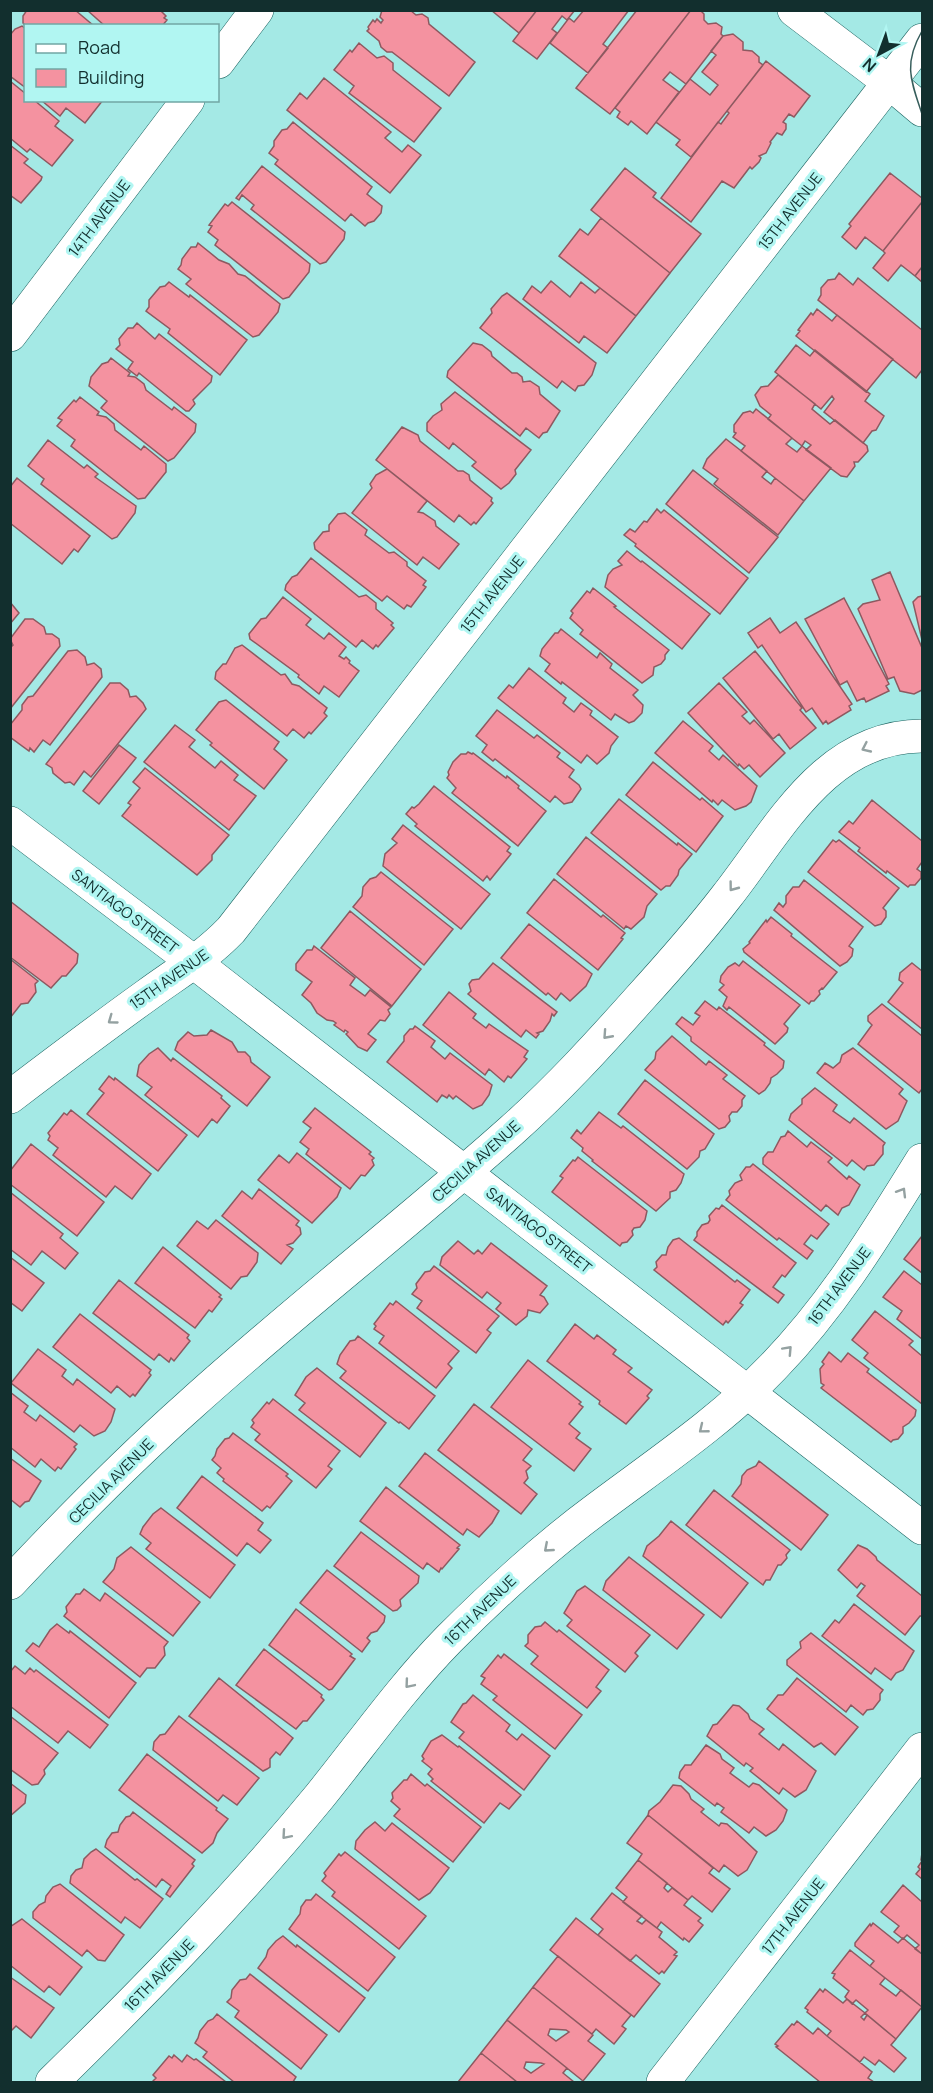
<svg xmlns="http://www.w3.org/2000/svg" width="933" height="2093" viewBox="0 0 933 2093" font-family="Manrope,sans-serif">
	<rect width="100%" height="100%" fill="#a4e9e5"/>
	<path fill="#f492a0" stroke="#8d5960" stroke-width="1.5" fill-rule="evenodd" d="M 27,10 L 75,10 L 94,26 L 26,26 L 23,23 L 23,16 Z
		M 87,10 L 160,10 L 166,16 L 164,18 L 167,20 L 162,26 L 105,26 Z
		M 410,10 L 416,15 L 422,14 L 428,18 L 429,24 L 475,62 L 449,96 L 392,52 L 387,52 L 381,47 L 379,41 L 367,31 L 369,29 L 368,27 L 373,20 L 375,22 L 377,19 L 381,23 L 383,20 L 380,17 L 382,10 Z
		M 491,10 L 537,10 L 519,33 Z
		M 537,10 L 575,10 L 567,20 L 562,16 L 552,29 L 557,33 L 537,59 L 513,41 Z
		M 584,10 L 629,10 L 603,44 L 608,48 L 588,73 L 550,43 L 569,18 L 574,22 Z
		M 691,10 L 610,114 L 576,88 L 637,10 Z
		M 691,10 L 700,10 L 704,14 L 704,20 L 708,24 L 716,23 L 722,27 L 721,34 L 723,36 L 686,84 L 670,72 L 663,80 L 679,92 L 647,134 L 631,121 L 628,125 L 617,117 L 620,112 L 615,108 Z
		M 22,26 L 26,29 L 26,88 L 10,76 L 10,35 L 15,29 Z
		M 733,34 L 743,42 L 743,50 L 752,51 L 759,57 L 759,62 L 763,65 L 691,157 L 676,145 L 680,140 L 656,122 L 690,79 L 710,95 L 718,85 L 702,72 L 716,55 L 711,51 L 723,36 Z
		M 359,43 L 377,58 L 384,56 L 393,63 L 393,70 L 441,108 L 414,142 L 349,93 L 354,86 L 334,70 L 350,50 L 352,52 Z
		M 766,61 L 810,96 L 794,117 L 789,114 L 783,122 L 786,124 L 786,129 L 782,135 L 777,133 L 770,142 L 771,143 L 766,153 L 759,156 L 761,158 L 759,162 L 752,169 L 750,167 L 734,188 L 722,181 L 691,222 L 661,198 L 718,122 L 721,124 L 729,113 L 727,111 Z
		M 324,78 L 391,132 L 385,138 L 402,152 L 408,145 L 421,155 L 390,193 L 287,110 L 300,93 L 307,99 Z
		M 10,81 L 26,94 L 26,100 L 34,100 L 59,121 L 55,126 L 73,140 L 52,166 L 30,149 L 27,152 L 10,138 Z
		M 41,100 L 103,100 L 85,123 L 66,108 L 60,116 Z
		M 293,122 L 372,187 L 367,194 L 382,206 L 381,213 L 374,221 L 368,223 L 365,226 L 351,214 L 345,221 L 275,164 L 278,160 L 269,153 L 274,146 L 274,141 L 282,130 L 287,129 Z
		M 10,145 L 28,159 L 24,163 L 42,177 L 41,180 L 21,203 L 10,195 Z
		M 262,166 L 345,232 L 344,239 L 326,262 L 320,264 L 251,209 L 254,205 L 242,195 L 239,200 L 236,198 Z
		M 625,168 L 656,193 L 653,197 L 701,234 L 670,273 L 591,210 Z
		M 890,173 L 922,198 L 922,202 L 883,251 L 865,237 L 856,249 L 842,237 L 851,226 L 849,224 Z
		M 232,202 L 310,264 L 309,272 L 289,297 L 283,299 L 215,245 L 218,240 L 208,232 L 212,226 L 209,225 L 225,204 L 228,206 Z
		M 922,202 L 922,267 L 915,276 L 901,265 L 888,281 L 873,268 L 885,253 L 883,251 Z
		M 601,218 L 670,273 L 636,316 L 559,256 L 580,229 L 588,235 Z
		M 198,243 L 219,260 L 229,264 L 238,274 L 245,276 L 280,304 L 278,312 L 259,335 L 253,337 L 186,284 L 191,279 L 178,269 L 181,265 L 182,259 L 191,247 L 196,247 Z
		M 922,267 L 922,282 L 915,276 Z
		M 839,273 L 853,285 L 858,278 L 922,330 L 922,370 L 916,378 L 818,300 L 821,295 L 821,288 L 828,280 L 835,279 Z
		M 551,281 L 570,297 L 581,282 L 595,293 L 600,288 L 636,316 L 607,353 L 584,336 L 579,343 L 523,299 L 532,286 L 541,293 Z
		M 169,282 L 189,297 L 190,295 L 247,340 L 220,375 L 168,333 L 170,329 L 146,311 L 149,307 L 149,300 L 160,287 L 165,286 Z
		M 507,293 L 596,363 L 592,375 L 584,385 L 578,386 L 575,391 L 562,381 L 557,388 L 480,328 L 492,313 L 491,309 L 502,296 Z
		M 817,309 L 832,321 L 837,315 L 893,359 L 866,392 L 796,336 L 800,331 L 798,330 L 811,313 L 813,315 Z
		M 137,323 L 155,339 L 159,334 L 212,376 L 211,382 L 193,400 L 195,404 L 189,411 L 186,411 L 139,373 L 137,376 L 128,369 L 133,362 L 116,349 L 120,345 L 119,339 L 128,328 L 133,328 Z
		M 473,343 L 482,345 L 491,352 L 492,356 L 512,373 L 517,373 L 522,377 L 523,382 L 530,381 L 539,387 L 540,394 L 560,411 L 547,432 L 543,433 L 539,438 L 526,428 L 520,436 L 447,377 L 448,371 Z
		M 796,345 L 810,356 L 815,350 L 870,394 L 865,401 L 884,416 L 876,430 L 872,431 L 863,443 L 824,412 L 834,399 L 832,396 L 821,409 L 775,372 Z
		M 111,358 L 130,373 L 128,376 L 135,377 L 144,384 L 146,390 L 172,410 L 174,407 L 196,424 L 195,432 L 174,458 L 168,461 L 101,408 L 107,401 L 89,386 L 91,377 L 102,364 L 108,362 Z
		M 778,375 L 815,404 L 812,409 L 830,424 L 835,420 L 867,446 L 868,451 L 858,462 L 854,462 L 855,466 L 847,477 L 841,476 L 806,450 L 811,445 L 805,441 L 802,446 L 768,419 L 771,415 L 760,406 L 755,395 L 761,387 L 768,386 Z
		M 455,392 L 531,450 L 515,470 L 516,474 L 509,483 L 501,489 L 472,466 L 476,462 L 453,443 L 449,449 L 427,431 L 427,423 L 433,416 L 442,410 L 441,404 Z
		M 80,397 L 99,412 L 97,415 L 106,417 L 114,424 L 115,430 L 141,450 L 144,446 L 166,464 L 166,472 L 145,498 L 138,499 L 71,446 L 75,440 L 57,426 L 62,420 L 58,418 L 74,400 L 76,402 Z
		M 756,409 L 792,438 L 786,444 L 797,452 L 802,446 L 831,468 L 804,501 L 741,451 L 745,446 L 733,437 L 736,433 L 734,432 L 734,425 L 743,413 L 750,411 L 753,413 Z
		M 402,427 L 418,435 L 420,441 L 458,471 L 463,471 L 469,475 L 470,480 L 492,498 L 491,501 L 493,503 L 476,524 L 474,522 L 471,525 L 459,515 L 454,522 L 376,460 Z
		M 726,439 L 767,471 L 762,477 L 771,484 L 775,478 L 804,501 L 778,535 L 714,484 L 718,479 L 703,468 L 707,459 Z
		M 48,440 L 84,468 L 87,465 L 98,474 L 95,477 L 136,506 L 135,513 L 117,537 L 112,539 L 41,484 L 44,479 L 28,466 Z
		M 387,469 L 427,501 L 418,512 L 423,513 L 435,521 L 436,526 L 459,544 L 439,569 L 423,557 L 417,565 L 352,513 L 372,488 L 370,484 L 376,475 Z
		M 693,470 L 778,537 L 749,573 L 666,504 Z
		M 17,478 L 90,536 L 78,552 L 74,549 L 62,564 L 10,523 L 10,487 Z
		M 657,509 L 661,513 L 664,510 L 748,578 L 720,614 L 635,546 L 636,544 L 624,535 L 630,529 L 635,532 L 644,521 L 647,522 Z
		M 345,513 L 367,530 L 365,535 L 389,553 L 394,552 L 407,562 L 407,566 L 426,581 L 423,585 L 426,587 L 411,607 L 407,605 L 404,609 L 387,596 L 382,601 L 315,549 L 314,543 L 323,532 L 329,531 L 329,525 L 338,514 Z
		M 627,551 L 641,562 L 642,561 L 710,614 L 682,649 L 605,587 L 608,575 L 613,569 L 622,565 L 618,561 Z
		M 311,558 L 359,597 L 366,595 L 376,603 L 376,609 L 393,623 L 391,625 L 394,628 L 378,647 L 376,645 L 373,649 L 362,640 L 356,647 L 285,590 L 286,585 L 292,577 L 297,575 Z
		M 890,572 L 922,648 L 922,690 L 914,694 L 900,691 L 894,677 L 888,679 L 858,609 L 863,604 L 880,600 L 872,580 Z
		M 593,588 L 616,606 L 614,607 L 669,650 L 665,655 L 665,659 L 661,664 L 654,667 L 653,675 L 642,683 L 580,634 L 583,630 L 570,618 L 573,613 L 571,611 L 587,591 L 590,593 Z
		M 922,596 L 922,640 L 913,602 L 918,597 Z
		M 283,597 L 311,619 L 306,625 L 324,639 L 329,633 L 346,647 L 339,656 L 344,659 L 346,657 L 350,661 L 349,663 L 359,671 L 339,697 L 324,686 L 319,694 L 298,677 L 299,675 L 250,639 L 249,634 L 261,619 L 266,618 Z
		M 844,598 L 889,684 L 886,686 L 889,691 L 866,702 L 864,698 L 857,701 L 847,681 L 840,685 L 805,619 Z
		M 10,602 L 19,613 L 10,624 Z
		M 770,618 L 780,633 L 796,622 L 852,704 L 849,706 L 851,710 L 828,724 L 826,721 L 823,724 L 812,708 L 806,712 L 762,645 L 758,648 L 748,633 Z
		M 25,619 L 33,619 L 44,627 L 46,634 L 52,634 L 59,639 L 60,646 L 10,709 L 10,648 L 13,645 L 10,639 Z
		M 561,629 L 597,658 L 600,653 L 612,664 L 610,668 L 638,690 L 633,695 L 643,705 L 642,713 L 634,721 L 629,723 L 615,714 L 611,720 L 562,682 L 561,684 L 545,671 L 550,664 L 540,656 L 542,649 L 555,633 L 558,633 Z
		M 242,645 L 281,675 L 285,674 L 292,684 L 299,686 L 327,708 L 324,713 L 327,716 L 311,734 L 309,732 L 304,738 L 293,729 L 287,736 L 215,679 L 216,672 L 223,664 L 226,664 L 235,648 Z
		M 77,650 L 85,657 L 87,665 L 94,663 L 101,669 L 102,677 L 50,745 L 43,740 L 34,752 L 30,748 L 29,751 L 10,737 L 10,725 L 22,710 L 22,705 L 28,697 L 33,696 L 68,651 Z
		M 755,651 L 802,708 L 800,710 L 816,728 L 790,749 L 779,734 L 773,739 L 723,678 Z
		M 529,668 L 566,698 L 563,703 L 574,712 L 581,703 L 592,711 L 590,715 L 618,737 L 611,746 L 609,753 L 597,764 L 587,755 L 581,763 L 498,698 L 509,685 L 513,688 Z
		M 110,683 L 120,683 L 128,690 L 130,697 L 136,696 L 143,703 L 146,709 L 91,777 L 84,771 L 74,785 L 70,782 L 65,783 L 53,773 L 52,768 L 46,764 Z
		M 719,683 L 747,712 L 742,716 L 750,724 L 754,720 L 785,753 L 760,777 L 749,765 L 744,769 L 739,764 L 738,766 L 688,713 Z
		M 226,700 L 279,742 L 274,749 L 287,760 L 264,789 L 210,745 L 212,743 L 196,730 L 219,702 Z
		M 497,710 L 534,738 L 537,735 L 560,753 L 557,757 L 574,770 L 569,777 L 579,785 L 581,789 L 572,802 L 564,804 L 555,796 L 550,802 L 495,759 L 493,761 L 482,752 L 487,745 L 476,736 Z
		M 683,721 L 713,746 L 709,751 L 719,760 L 723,755 L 757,786 L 751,802 L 746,806 L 735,810 L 722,800 L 718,805 L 713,800 L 712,802 L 655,753 Z
		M 175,725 L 195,740 L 189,747 L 215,768 L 221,761 L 238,775 L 234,780 L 256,796 L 229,830 L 144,762 Z
		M 119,745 L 136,758 L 99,804 L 83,791 Z
		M 468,752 L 472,754 L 473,753 L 506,778 L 507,776 L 519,786 L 518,788 L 546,811 L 518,846 L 452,793 L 456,788 L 447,778 L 449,775 L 448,772 L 453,762 L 461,754 L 466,754 Z
		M 653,762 L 700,800 L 702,798 L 723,816 L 696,852 L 626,795 Z
		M 145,768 L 229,835 L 212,855 L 212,860 L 197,875 L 122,816 L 131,805 L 128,803 L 140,788 L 133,782 Z
		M 434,786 L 510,847 L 507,851 L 511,854 L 490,880 L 487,876 L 483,881 L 415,826 L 417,824 L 406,814 L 412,807 L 414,808 L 419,804 Z
		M 619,799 L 677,845 L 678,843 L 692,854 L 679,870 L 678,875 L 670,886 L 666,886 L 661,890 L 591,833 Z
		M 872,800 L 922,841 L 922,862 L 917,869 L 921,872 L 921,878 L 915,885 L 910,885 L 908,887 L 887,871 L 886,873 L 858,851 L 860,848 L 839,832 L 849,821 L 853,824 Z
		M 403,825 L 490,894 L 461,929 L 383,866 L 385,854 L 397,843 L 392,839 Z
		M 586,837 L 657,894 L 647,906 L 644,917 L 631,929 L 626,926 L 624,929 L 557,874 Z
		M 833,840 L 836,842 L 839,840 L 899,888 L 883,908 L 886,911 L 886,917 L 881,924 L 875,926 L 808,872 Z
		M 381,872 L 453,929 L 424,965 L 353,907 L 362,896 L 363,887 L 370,879 L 376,877 Z
		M 554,879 L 601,917 L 603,915 L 625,933 L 621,938 L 623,939 L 598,970 L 527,913 Z
		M 804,880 L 863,927 L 849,946 L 853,949 L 852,956 L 847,962 L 840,966 L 774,910 L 779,903 L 783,907 L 786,903 L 786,896 L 793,887 L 799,887 Z
		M 10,901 L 78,954 L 77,963 L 66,976 L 62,976 L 51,988 L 10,957 Z
		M 350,911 L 421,969 L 392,1006 L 321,948 Z
		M 771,917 L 792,934 L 791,936 L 837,972 L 823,989 L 822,988 L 819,991 L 820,994 L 814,1001 L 811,1001 L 809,1004 L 744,952 L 743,949 L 750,943 L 749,942 L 766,920 L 767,922 Z
		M 529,924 L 592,974 L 586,986 L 570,1001 L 561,993 L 556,1000 L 548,993 L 546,995 L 501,958 Z
		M 314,946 L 355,978 L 350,985 L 365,996 L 370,990 L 391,1007 L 388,1010 L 390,1014 L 385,1021 L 380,1020 L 368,1034 L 376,1040 L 367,1051 L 358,1047 L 346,1034 L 348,1032 L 345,1030 L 344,1032 L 334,1025 L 336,1023 L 333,1021 L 327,1020 L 317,1013 L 311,1003 L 302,995 L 312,982 L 296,970 L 296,964 L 307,950 L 312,950 Z
		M 10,959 L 38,981 L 35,984 L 36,992 L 28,1003 L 21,1004 L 10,1018 Z
		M 743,961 L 800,1005 L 784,1024 L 788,1028 L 787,1032 L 775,1044 L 729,1007 L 727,1010 L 723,1006 L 727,997 L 719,990 L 724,985 L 720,982 L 721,976 L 728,967 L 735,963 L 739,966 Z
		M 493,963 L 557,1012 L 554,1016 L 552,1014 L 550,1021 L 543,1031 L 537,1033 L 539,1034 L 536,1038 L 526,1030 L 521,1037 L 468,994 L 471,991 L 469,984 L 472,980 L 479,979 Z
		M 912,963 L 922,971 L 922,1029 L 888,1002 L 903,983 L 899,980 L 900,973 Z
		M 449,992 L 476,1014 L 473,1018 L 486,1028 L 489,1024 L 528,1051 L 524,1057 L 527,1059 L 511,1078 L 508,1076 L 504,1082 L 489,1069 L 485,1075 L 423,1025 Z
		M 705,1001 L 717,1010 L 719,1007 L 765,1043 L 764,1045 L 784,1061 L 783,1068 L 777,1074 L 771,1078 L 770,1083 L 765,1090 L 759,1094 L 691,1041 L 691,1037 L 676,1024 L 682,1017 L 693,1025 L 700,1016 L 695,1013 Z
		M 882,1004 L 922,1036 L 922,1089 L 919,1093 L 858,1044 L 872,1025 L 868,1021 L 868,1016 Z
		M 415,1026 L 435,1041 L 431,1047 L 445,1059 L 450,1053 L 492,1085 L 489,1095 L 482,1105 L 473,1109 L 456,1096 L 453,1099 L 449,1095 L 447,1098 L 442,1095 L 437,1102 L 387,1062 L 404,1041 L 404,1036 L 410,1029 L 413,1029 Z
		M 211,1030 L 232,1042 L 238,1052 L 245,1052 L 250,1057 L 251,1062 L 270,1077 L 247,1106 L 175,1050 L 178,1042 L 188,1032 L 194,1036 L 207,1035 Z
		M 672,1036 L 706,1065 L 709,1061 L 727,1075 L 723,1079 L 745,1096 L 742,1100 L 742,1106 L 737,1112 L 732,1112 L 729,1116 L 730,1121 L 725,1127 L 719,1129 L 645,1070 L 655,1059 L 656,1052 Z
		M 158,1048 L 171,1061 L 173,1058 L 222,1096 L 221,1098 L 230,1106 L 217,1123 L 212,1119 L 198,1137 L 145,1095 L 152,1087 L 137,1076 L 139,1065 L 149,1054 Z
		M 853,1048 L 903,1089 L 899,1094 L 907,1101 L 898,1121 L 886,1129 L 817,1073 L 825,1063 L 833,1068 L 840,1062 L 842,1055 Z
		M 109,1076 L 114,1080 L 115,1078 L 187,1135 L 158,1171 L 87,1114 L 104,1093 L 99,1089 Z
		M 645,1080 L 714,1134 L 705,1149 L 700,1151 L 699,1157 L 687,1169 L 618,1114 Z
		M 815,1088 L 837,1105 L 833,1111 L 850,1123 L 854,1118 L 885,1143 L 883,1146 L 883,1154 L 874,1165 L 867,1166 L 864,1170 L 852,1160 L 847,1166 L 789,1120 L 791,1114 L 802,1104 L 802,1099 Z
		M 315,1108 L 371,1152 L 369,1154 L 374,1158 L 372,1160 L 374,1165 L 365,1176 L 361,1175 L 350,1189 L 306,1154 L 309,1149 L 300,1142 L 311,1128 L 303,1122 Z
		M 71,1110 L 151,1174 L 132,1199 L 115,1186 L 106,1197 L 53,1155 L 58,1148 L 48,1140 L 50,1136 L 48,1133 L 64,1113 L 67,1115 Z
		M 599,1112 L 621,1128 L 623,1126 L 684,1174 L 681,1183 L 676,1190 L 670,1192 L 670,1198 L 656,1211 L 592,1161 L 593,1160 L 582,1151 L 583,1148 L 571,1138 L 577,1130 L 581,1134 Z
		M 788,1131 L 807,1147 L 811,1142 L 832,1158 L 828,1162 L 847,1179 L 849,1176 L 860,1185 L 849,1205 L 842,1208 L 838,1215 L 826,1205 L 821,1211 L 763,1164 L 763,1158 L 768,1152 L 773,1152 L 781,1137 L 785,1136 Z
		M 31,1144 L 104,1202 L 77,1236 L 10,1184 L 10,1171 Z
		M 297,1153 L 341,1188 L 337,1197 L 312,1223 L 258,1180 L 279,1155 L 289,1163 Z
		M 578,1157 L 647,1211 L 645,1220 L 640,1227 L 634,1228 L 632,1231 L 633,1235 L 627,1242 L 622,1243 L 620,1246 L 552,1192 L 563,1178 L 560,1176 L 573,1160 L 575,1161 Z
		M 753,1164 L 829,1224 L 817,1239 L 811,1235 L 804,1244 L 813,1251 L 807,1259 L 779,1238 L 777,1240 L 726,1200 L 730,1195 L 729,1191 L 735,1183 L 742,1180 L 740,1175 L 746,1167 L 750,1167 Z
		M 259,1189 L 299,1221 L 296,1225 L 300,1228 L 301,1234 L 293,1243 L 287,1245 L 293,1249 L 281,1264 L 222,1216 L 242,1191 L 252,1199 Z
		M 10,1192 L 63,1234 L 60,1238 L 78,1253 L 65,1269 L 42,1251 L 31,1265 L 10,1249 Z
		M 722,1205 L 796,1263 L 785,1277 L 782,1275 L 773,1287 L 784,1295 L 778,1303 L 694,1240 L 697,1236 L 697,1232 L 702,1225 L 708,1223 L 710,1220 L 709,1216 L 716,1208 L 719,1209 Z
		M 216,1220 L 258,1253 L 257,1262 L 247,1276 L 241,1277 L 231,1289 L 177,1246 L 197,1221 L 208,1229 Z
		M 922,1236 L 922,1273 L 904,1259 Z
		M 679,1238 L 735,1282 L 737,1280 L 750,1290 L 740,1303 L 743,1305 L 728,1323 L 726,1321 L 723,1325 L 654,1270 L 657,1267 L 656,1262 L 662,1255 L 666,1255 L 668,1247 L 673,1240 Z
		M 458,1241 L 474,1254 L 478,1250 L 482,1254 L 491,1243 L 547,1286 L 540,1295 L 544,1297 L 548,1304 L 540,1313 L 528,1310 L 527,1316 L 516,1325 L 496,1309 L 501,1303 L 487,1292 L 482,1298 L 440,1265 L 442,1257 Z
		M 163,1247 L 221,1295 L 219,1297 L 222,1299 L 212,1312 L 209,1310 L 195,1328 L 135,1283 Z
		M 10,1257 L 44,1283 L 22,1311 L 10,1302 Z
		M 434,1266 L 499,1316 L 487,1330 L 491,1333 L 476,1353 L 417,1308 L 422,1301 L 412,1294 L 417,1288 L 416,1284 L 425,1272 L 430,1271 Z
		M 904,1271 L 922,1285 L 922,1339 L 897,1319 L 902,1311 L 883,1297 Z
		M 119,1280 L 189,1335 L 187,1338 L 190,1341 L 174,1361 L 171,1358 L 169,1362 L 159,1354 L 154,1360 L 93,1313 Z
		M 396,1301 L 459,1351 L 448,1364 L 452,1368 L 436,1388 L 379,1343 L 384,1336 L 374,1329 L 376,1326 L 374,1324 L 390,1303 L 393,1305 Z
		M 875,1311 L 913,1341 L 909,1345 L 922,1356 L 922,1404 L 864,1358 L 868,1353 L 852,1340 Z
		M 80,1314 L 151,1370 L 149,1373 L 151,1375 L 135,1396 L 133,1394 L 130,1397 L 117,1386 L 111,1393 L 53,1347 Z
		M 575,1324 L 594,1339 L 597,1335 L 616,1350 L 613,1354 L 632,1368 L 628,1372 L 652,1390 L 647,1396 L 649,1398 L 626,1424 L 599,1404 L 600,1401 L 547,1361 Z
		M 358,1336 L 435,1396 L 409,1429 L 400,1422 L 399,1423 L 340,1378 L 346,1371 L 337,1364 L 340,1355 L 350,1341 L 355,1340 Z
		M 38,1349 L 66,1370 L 62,1376 L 73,1385 L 77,1379 L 115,1409 L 111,1422 L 105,1431 L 94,1436 L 80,1425 L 74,1432 L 11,1383 Z
		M 829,1352 L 841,1362 L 848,1353 L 869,1369 L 867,1372 L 916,1410 L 915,1416 L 909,1423 L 903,1427 L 903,1433 L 898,1439 L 893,1440 L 891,1442 L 821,1388 L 824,1385 L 821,1383 L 820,1369 L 824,1364 L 822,1362 Z
		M 528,1360 L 581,1402 L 579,1404 L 583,1407 L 569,1424 L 580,1433 L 576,1438 L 591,1449 L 574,1471 L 491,1407 Z
		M 317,1368 L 386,1423 L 360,1457 L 299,1410 L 305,1403 L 295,1395 L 306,1377 Z
		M 10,1392 L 28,1406 L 24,1412 L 36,1421 L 40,1415 L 77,1444 L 74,1447 L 76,1449 L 61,1469 L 58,1467 L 55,1471 L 41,1459 L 35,1467 L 10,1447 Z
		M 273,1399 L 340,1451 L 328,1466 L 332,1469 L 316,1488 L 255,1440 L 260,1434 L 251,1427 L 254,1423 L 252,1420 L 267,1402 L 269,1404 Z
		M 474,1404 L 532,1449 L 523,1460 L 531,1466 L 526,1471 L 528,1478 L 524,1483 L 537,1494 L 521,1514 L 438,1450 Z
		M 233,1433 L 288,1474 L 286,1476 L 292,1481 L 270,1508 L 267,1506 L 262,1511 L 223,1481 L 224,1479 L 217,1473 L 221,1468 L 212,1460 L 215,1456 L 217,1449 L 225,1439 L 229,1438 Z
		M 425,1453 L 499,1511 L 492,1523 L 479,1537 L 467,1529 L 463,1535 L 399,1486 Z
		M 10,1458 L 41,1481 L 29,1501 L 25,1502 L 20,1507 L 10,1499 Z
		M 759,1461 L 828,1515 L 801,1550 L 732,1496 L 741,1484 L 742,1476 L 747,1470 L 756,1466 Z
		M 202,1476 L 263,1523 L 258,1530 L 271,1540 L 260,1553 L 247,1543 L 237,1556 L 177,1508 Z
		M 386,1487 L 460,1545 L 457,1548 L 459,1549 L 442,1569 L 441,1568 L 439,1572 L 427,1563 L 423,1569 L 360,1521 Z
		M 714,1490 L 790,1550 L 786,1555 L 787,1558 L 781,1565 L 778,1565 L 770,1580 L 766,1580 L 763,1585 L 686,1525 Z
		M 161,1508 L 235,1565 L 210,1598 L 146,1549 L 151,1543 L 140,1534 L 143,1527 L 153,1514 Z
		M 671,1521 L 748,1583 L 721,1618 L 643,1556 L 647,1546 L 659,1536 Z
		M 361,1532 L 419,1576 L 418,1583 L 400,1600 L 401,1606 L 397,1610 L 393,1611 L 334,1566 Z
		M 858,1545 L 867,1549 L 876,1557 L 877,1560 L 922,1596 L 922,1616 L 920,1616 L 905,1635 L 857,1596 L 865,1586 L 861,1583 L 857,1588 L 838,1570 Z
		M 131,1547 L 200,1602 L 173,1636 L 103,1582 L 114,1569 L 117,1558 Z
		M 629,1557 L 704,1615 L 677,1649 L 603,1590 L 606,1581 Z
		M 327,1570 L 385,1616 L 384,1622 L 377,1631 L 371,1633 L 367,1638 L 370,1641 L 362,1652 L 300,1603 Z
		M 585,1586 L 650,1635 L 635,1653 L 638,1656 L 625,1672 L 567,1626 L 572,1620 L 564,1613 L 577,1591 Z
		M 84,1589 L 100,1601 L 105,1593 L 168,1642 L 164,1647 L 165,1655 L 155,1668 L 147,1668 L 140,1677 L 64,1616 L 67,1612 L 66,1607 L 76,1594 L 80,1594 Z
		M 854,1604 L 914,1651 L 903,1670 L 896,1673 L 891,1680 L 875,1668 L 871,1674 L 822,1636 L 835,1620 L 839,1623 Z
		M 296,1609 L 352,1654 L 350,1656 L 355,1659 L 332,1689 L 329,1690 L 269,1645 Z
		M 545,1622 L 557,1632 L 559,1630 L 609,1670 L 596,1687 L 601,1691 L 587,1708 L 531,1664 L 538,1656 L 525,1646 L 528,1643 L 528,1635 L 535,1627 L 541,1626 Z
		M 57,1624 L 69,1633 L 70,1631 L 136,1683 L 109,1718 L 26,1651 L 33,1643 L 39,1647 L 50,1630 Z
		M 811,1633 L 883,1690 L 880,1694 L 880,1700 L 873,1709 L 867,1710 L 863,1715 L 851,1705 L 846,1712 L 787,1665 L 787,1660 L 801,1648 L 800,1642 Z
		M 264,1649 L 322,1695 L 321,1697 L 324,1700 L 307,1721 L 303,1721 L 296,1729 L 236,1685 Z
		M 504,1654 L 582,1715 L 555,1749 L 493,1700 L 497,1696 L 481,1684 L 485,1678 L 481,1676 L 498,1655 L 501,1658 Z
		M 15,1666 L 25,1674 L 30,1668 L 34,1672 L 36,1670 L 108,1725 L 90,1748 L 68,1731 L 58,1743 L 10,1706 L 10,1672 Z
		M 219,1678 L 293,1738 L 280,1755 L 276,1752 L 270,1759 L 270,1767 L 267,1769 L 263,1771 L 189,1716 Z
		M 797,1678 L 858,1727 L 835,1755 L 821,1743 L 814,1747 L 767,1709 L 778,1695 L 783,1695 Z
		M 473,1695 L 510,1725 L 506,1731 L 517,1740 L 522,1734 L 550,1756 L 524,1790 L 459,1738 L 464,1732 L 451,1722 L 463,1704 L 466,1703 Z
		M 733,1705 L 739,1706 L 748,1714 L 750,1719 L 764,1729 L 759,1734 L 779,1750 L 783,1744 L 816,1771 L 806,1790 L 795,1797 L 783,1788 L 779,1794 L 750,1771 L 753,1768 L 746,1763 L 744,1766 L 707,1736 L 713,1725 L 717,1724 Z
		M 10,1716 L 58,1753 L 44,1770 L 45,1774 L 38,1784 L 32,1785 L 10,1769 Z
		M 179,1716 L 259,1778 L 237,1805 L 223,1795 L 218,1801 L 153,1750 L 154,1742 L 160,1735 L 165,1734 Z
		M 442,1735 L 458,1747 L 459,1746 L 521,1795 L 509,1809 L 500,1803 L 484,1823 L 431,1781 L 433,1779 L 428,1774 L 432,1769 L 422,1761 L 424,1759 L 422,1756 L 431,1741 Z
		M 706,1745 L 720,1754 L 722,1759 L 734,1768 L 730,1773 L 749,1787 L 753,1783 L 759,1785 L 787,1810 L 783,1821 L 776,1830 L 766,1836 L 754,1827 L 749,1833 L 721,1812 L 724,1808 L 717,1803 L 715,1806 L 679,1778 L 680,1772 L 685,1765 L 691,1765 Z
		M 147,1754 L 217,1808 L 216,1810 L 228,1819 L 217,1833 L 213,1843 L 202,1853 L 119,1790 Z
		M 411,1774 L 425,1786 L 427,1784 L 481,1827 L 453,1862 L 394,1816 L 400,1809 L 391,1801 L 393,1798 L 392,1793 L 404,1780 L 407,1780 Z
		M 10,1783 L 26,1795 L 25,1803 L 10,1816 Z
		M 673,1785 L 681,1786 L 689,1794 L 691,1799 L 704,1809 L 701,1812 L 719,1826 L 721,1823 L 727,1824 L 757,1852 L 747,1870 L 738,1876 L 724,1865 L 719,1872 L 648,1815 L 649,1811 L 660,1802 Z
		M 133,1812 L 195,1860 L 192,1864 L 194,1866 L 170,1897 L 166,1894 L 171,1886 L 162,1879 L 156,1887 L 105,1847 L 107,1840 L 112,1833 L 118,1832 L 120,1825 L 126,1817 L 130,1816 Z
		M 648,1815 L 713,1868 L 709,1873 L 730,1889 L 712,1912 L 692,1896 L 688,1900 L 638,1860 L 642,1854 L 627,1843 Z
		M 375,1822 L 385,1831 L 392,1823 L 449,1868 L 430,1893 L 419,1900 L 355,1849 L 356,1841 L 365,1830 Z
		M 96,1849 L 135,1880 L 137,1879 L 163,1899 L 140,1928 L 125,1917 L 121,1923 L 70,1883 L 71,1876 L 76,1870 L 82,1868 L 84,1859 L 91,1852 Z
		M 345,1852 L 426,1916 L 399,1949 L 332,1896 L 335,1892 L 322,1881 L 326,1876 L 324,1873 L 339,1854 L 341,1856 Z
		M 922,1853 L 922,1879 L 916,1874 L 920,1869 L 918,1867 L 922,1861 L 921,1860 Z
		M 638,1860 L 667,1883 L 664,1888 L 668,1892 L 672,1888 L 688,1900 L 684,1905 L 701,1918 L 698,1921 L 703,1925 L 689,1942 L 684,1938 L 683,1940 L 661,1922 L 657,1928 L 623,1902 L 627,1897 L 616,1888 Z
		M 60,1884 L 124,1935 L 105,1961 L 98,1960 L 87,1950 L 82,1956 L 33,1918 L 33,1912 L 39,1905 L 45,1902 L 46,1896 L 53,1887 Z
		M 903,1885 L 922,1902 L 922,1954 L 915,1949 L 919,1945 L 907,1935 L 903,1939 L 894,1932 L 899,1926 L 881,1912 Z
		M 612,1893 L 642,1916 L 637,1921 L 642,1924 L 646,1920 L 662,1932 L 659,1937 L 677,1952 L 674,1955 L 677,1956 L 664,1973 L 662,1971 L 659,1974 L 636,1955 L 630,1961 L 598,1935 L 603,1929 L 591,1919 Z
		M 316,1894 L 395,1957 L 368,1991 L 289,1929 L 300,1914 L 301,1907 L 306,1900 L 311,1900 Z
		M 576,1918 L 660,1984 L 634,2017 L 550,1950 Z
		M 22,1919 L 82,1967 L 60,1995 L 49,1986 L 44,1992 L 10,1965 L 10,1927 Z
		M 873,1923 L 898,1943 L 903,1938 L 922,1954 L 922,2007 L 870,1966 L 874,1961 L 855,1946 L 855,1943 L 870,1924 L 871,1926 Z
		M 283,1936 L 296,1947 L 297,1945 L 365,1998 L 339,2032 L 258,1968 L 266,1957 L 268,1950 L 276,1941 Z
		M 850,1950 L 885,1978 L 880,1984 L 896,1996 L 901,1990 L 922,2007 L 896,2039 L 865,2013 L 868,2010 L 856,2000 L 852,2004 L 845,1997 L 849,1991 L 833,1978 L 835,1974 L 832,1973 Z
		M 558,1956 L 631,2015 L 622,2026 L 626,2029 L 614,2044 L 596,2029 L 592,2034 L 533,1987 Z
		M 250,1974 L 327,2035 L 301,2069 L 235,2017 L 239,2011 L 227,2002 L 231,1998 L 232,1990 L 240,1980 L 246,1979 Z
		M 10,1977 L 54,2008 L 31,2038 L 16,2026 L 10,2032 Z
		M 533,1987 L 593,2035 L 588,2041 L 605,2054 L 583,2081 L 507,2020 ZM 550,2029 L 566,2030 L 569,2032 L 556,2041 L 548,2035 Z
		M 820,1989 L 823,1992 L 825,1989 L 843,2003 L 847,1999 L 865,2013 L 861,2017 L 864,2020 L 867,2015 L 896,2039 L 891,2045 L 906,2058 L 894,2072 L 879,2060 L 875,2065 L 864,2057 L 860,2062 L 827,2036 L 831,2031 L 807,2012 L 808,2010 L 805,2008 Z
		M 217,2014 L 296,2077 L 293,2082 L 234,2082 L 203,2057 L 207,2052 L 195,2043 L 198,2038 L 200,2031 L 208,2021 L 213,2019 Z
		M 507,2020 L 567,2068 L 563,2073 L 574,2082 L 517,2082 L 481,2053 ZM 526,2062 L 541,2063 L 544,2064 L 531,2073 L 524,2068 Z
		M 797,2021 L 813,2034 L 818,2028 L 827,2036 L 872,2072 L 868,2078 L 874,2082 L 820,2082 L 776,2047 L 778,2046 L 775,2044 L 792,2024 L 794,2025 Z
		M 481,2053 L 517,2082 L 458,2082 Z
		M 174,2055 L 182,2062 L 187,2055 L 194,2060 L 196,2059 L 226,2082 L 155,2082 L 153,2081 L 156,2078 L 153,2075 L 169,2056 L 172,2058 Z"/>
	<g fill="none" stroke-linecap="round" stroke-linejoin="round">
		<g stroke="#1b6360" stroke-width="34">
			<path id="minor" d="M 794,10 L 890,83 L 922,110
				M 218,62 L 257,10
				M 10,335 L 188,100
				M 10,823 L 195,963 L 922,1528
				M 10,1097 C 56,1062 101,1028 147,995 C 177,973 205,957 231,930 L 922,40
				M 10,1583 C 68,1521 127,1461 190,1405 C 295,1310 407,1224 512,1130 C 558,1089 599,1044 640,998 C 670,965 699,932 726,897 C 779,830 825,736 922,736
				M 52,2082 C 145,1991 236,1898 319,1797 C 362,1744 401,1688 449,1639 C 496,1592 545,1547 598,1508 C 658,1463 721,1421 773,1367 C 834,1304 876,1234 922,1160
				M 663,2082 L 922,1749"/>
		</g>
		<use href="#minor" stroke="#fff" stroke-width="33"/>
		<path stroke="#375e5c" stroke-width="1.5" d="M 922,31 C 903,64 911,81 922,114"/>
	</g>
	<defs><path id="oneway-chevron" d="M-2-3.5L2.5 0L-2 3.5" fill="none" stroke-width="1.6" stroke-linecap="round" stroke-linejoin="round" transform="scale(1.5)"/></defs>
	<g stroke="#94a1a1">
		<use href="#oneway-chevron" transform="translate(866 748) rotate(155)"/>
		<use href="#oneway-chevron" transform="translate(733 887) rotate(127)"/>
		<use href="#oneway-chevron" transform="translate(112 1020) rotate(144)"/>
		<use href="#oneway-chevron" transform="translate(607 1035) rotate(132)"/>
		<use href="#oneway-chevron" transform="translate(902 1192) rotate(-59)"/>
		<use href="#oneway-chevron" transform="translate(788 1350) rotate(-47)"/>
		<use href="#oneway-chevron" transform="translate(703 1429) rotate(141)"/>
		<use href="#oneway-chevron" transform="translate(548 1548) rotate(139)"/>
		<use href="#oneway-chevron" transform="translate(409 1684) rotate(130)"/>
		<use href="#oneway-chevron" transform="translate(286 1835) rotate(131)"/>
	</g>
	<g text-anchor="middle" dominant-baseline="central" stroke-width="6" stroke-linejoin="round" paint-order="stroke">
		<g font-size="15" fill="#122f2e" stroke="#b1f6f2">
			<text transform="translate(790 211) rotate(-52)">15TH AVENUE</text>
			<text transform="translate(99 218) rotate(-53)">14TH AVENUE</text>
			<text transform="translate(492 594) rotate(-52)">15TH AVENUE</text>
			<text transform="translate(125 911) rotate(37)">SANTIAGO STREET</text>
			<text transform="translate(169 979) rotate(-35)">15TH AVENUE</text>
			<text transform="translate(476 1161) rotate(-42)">CECILIA AVENUE</text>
			<text transform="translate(539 1230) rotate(38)">SANTIAGO STREET</text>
			<text transform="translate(839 1286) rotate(-53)">16TH AVENUE</text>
			<text transform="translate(111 1481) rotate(-45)">CECILIA AVENUE</text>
			<text transform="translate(480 1610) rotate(-44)">16TH AVENUE</text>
			<text transform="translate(793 1916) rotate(-52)">17TH AVENUE</text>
			<text transform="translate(159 1975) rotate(-46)">16TH AVENUE</text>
		</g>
	</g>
	<rect width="933" height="2093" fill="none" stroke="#122f2e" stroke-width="24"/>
	<rect x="24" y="24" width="195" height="78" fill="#b1f6f2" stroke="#71a6a4" stroke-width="1.5"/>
	<rect x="36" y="44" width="30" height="9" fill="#ffffff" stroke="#71a6a4" stroke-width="1.5"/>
	<text x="78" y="54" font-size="18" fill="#122f2e">Road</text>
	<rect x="36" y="69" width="30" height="18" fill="#f492a0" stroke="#71a6a4" stroke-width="1.5"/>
	<text x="78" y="84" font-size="18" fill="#122f2e">Building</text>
	<g transform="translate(879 54) rotate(221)" stroke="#b1f6f2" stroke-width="4.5" paint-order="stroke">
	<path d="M0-4.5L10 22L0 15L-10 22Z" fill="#122f2e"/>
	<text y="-9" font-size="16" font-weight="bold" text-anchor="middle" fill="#122f2e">N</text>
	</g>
</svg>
